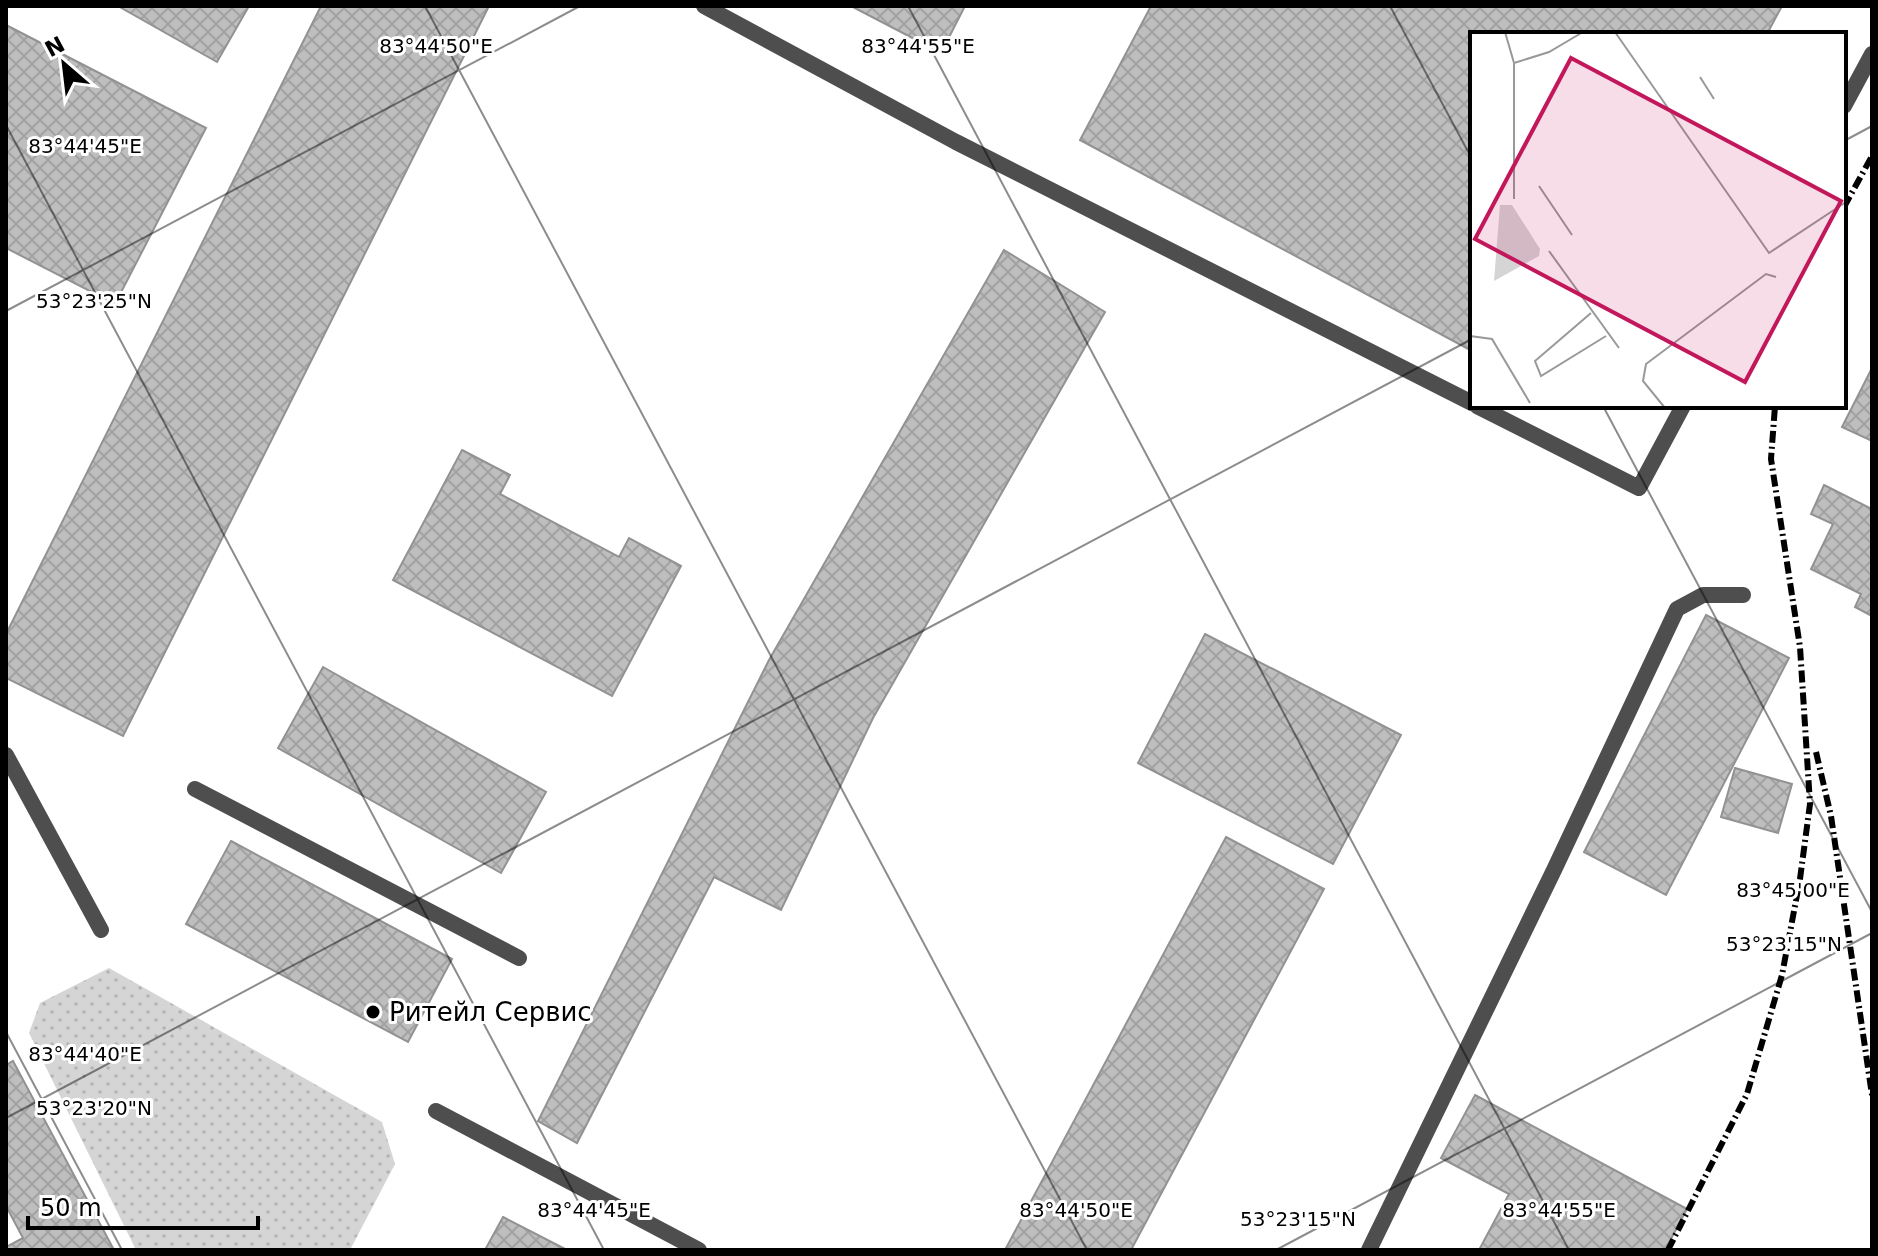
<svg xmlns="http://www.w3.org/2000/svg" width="1878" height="1256" viewBox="0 0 1878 1256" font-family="'DejaVu Sans',sans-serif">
	<defs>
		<pattern id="park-dots" width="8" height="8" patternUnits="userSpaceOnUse" patternTransform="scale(2)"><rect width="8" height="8" fill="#d5d5d5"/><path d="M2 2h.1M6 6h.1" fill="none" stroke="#b5b5b5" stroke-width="1.8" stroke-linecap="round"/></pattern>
		<pattern id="building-cross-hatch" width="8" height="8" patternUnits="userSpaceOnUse" patternTransform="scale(2)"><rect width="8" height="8" fill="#bebebe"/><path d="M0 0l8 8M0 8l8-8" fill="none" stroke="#a2a2a2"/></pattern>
	</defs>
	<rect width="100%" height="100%" fill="#fff"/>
	<path fill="url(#park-dots)" d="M 109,968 L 382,1122 L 395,1164 L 350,1250 L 136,1250 L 29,1033 L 40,1003 Z"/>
	<path fill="url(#building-cross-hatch)" stroke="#929292" stroke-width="2" d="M 118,6 L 249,6 L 217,62 Z
		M 321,6 L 489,6 L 123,736 L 6,678 L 6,634 Z
		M 851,6 L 965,6 L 941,53 Z
		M 1151,6 L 1782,6 L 1767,34 L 1472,34 L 1472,351 L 1080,140 Z
		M 6,25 L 206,128 L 115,304 L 6,248 Z
		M 1004,250 L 1105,312 L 873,718 L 781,910 L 714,877 L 577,1143 L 538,1121 L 769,660 Z
		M 1872,368 L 1872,441 L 1842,427 Z
		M 462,450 L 510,475 L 500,494 L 619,557 L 629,538 L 681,566 L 612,696 L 393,580 Z
		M 1824,485 L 1872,509 L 1872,616 L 1855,607 L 1861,594 L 1811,569 L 1833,524 L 1811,514 Z
		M 1706,615 L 1789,658 L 1666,895 L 1584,852 Z
		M 1205,634 L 1401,735 L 1333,864 L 1138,763 Z
		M 323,667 L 546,792 L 501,873 L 278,748 Z
		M 1735,768 L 1792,784 L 1778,833 L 1721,817 Z
		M 1226,837 L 1324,889 L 1131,1250 L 1005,1250 Z
		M 231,841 L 452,959 L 408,1042 L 186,924 Z
		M 13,1061 L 114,1250 L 8,1250 L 6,1247 L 23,1238 L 6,1206 L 6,1065 Z
		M 1475,1095 L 1687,1209 L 1665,1250 L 1479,1250 L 1509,1194 L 1441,1158 Z
		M 503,1217 L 567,1250 L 485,1250 Z"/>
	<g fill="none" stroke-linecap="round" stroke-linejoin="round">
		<path stroke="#4e4e4e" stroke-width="16" d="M 704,6 L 956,142 L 1472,403
			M 1844,106 L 1872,54
			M 1477,406 L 1639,488 L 1683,406
			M 6,755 L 101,930
			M 195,789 L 519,958
			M 436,1111 L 699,1250
			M 1369,1250 L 1554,870 L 1677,609 L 1703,595 L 1743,595"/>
		<path stroke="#000" stroke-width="6" stroke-dasharray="12 4 2 4" stroke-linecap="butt" d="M 1844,207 L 1872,156
			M 1816,752 L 1831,816 L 1872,1095
			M 1668,1250 L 1747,1094 L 1782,975 L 1800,879 L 1810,804 L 1800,647 L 1771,459 L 1775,406"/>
	</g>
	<path fill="none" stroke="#000" stroke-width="2" stroke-opacity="0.45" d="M 425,6 L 1087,1250M 908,6 L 1569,1250M 1390,6 L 1472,159M 6,125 L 604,1250M 1844,141 L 1872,126M 6,311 L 580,6M 1603,406 L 1872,912M 6,1032 L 122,1250M 6,1118 L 1472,339M 1276,1250 L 1872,933"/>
	<circle fill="#000" stroke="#fff" stroke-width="3" cx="373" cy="1012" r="8"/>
	<g text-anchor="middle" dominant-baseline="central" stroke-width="6" stroke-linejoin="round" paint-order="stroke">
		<g font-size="26" fill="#000" stroke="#fff" text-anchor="start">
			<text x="389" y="1012">Ритейл Сервис</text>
		</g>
	</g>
	<g transform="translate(1470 32)">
		<rect width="376" height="376" fill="#fff"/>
		<path d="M 30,173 L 42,173 L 70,217 L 69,224 L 24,249 Z" fill="#d5d5d5"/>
		<path fill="none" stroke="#999" stroke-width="2" d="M 35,0 L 44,31 L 44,167M 145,0 L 299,221 L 376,170M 44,31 L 79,20 L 113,0M 230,45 L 244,67M 69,154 L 102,203M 79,219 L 149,316M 121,281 L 65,329 L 71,344 L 136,304M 0,304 L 22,307 L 60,371M 195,376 L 173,349 L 176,332 L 296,242 L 306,245"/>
		<path fill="#c2185b" fill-opacity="0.15" stroke="#c2185b" stroke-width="4" d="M 101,26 L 371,169 L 275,350 L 5,207 Z"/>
		<rect width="376" height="376" fill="none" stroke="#000" stroke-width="4"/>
	</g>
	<g font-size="20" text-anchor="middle" fill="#000" stroke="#fff" stroke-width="6" stroke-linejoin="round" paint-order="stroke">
		<text x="436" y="53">83°44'50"E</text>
		<text x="918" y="53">83°44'55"E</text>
		<text x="85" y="153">83°44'45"E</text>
		<text x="94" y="308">53°23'25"N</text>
		<text x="1793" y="897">83°45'00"E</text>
		<text x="1784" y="951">53°23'15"N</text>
		<text x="85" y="1061">83°44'40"E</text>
		<text x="94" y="1115">53°23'20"N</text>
		<text x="594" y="1217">83°44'45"E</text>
		<text x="1076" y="1217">83°44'50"E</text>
		<text x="1559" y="1217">83°44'55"E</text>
		<text x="1298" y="1226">53°23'15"N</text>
	</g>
	<rect width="1878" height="1256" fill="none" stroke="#000000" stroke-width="16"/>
	<g transform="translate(64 64) rotate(332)" stroke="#ffffff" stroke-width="6" paint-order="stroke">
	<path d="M0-6L14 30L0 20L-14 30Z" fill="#000000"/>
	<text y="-12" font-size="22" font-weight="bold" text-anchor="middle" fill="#000000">N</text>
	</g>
	<path d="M28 1216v12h230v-12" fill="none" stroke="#000000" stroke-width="4"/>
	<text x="40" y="1216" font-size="24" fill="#000000" stroke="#ffffff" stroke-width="6" paint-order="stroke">50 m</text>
</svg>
